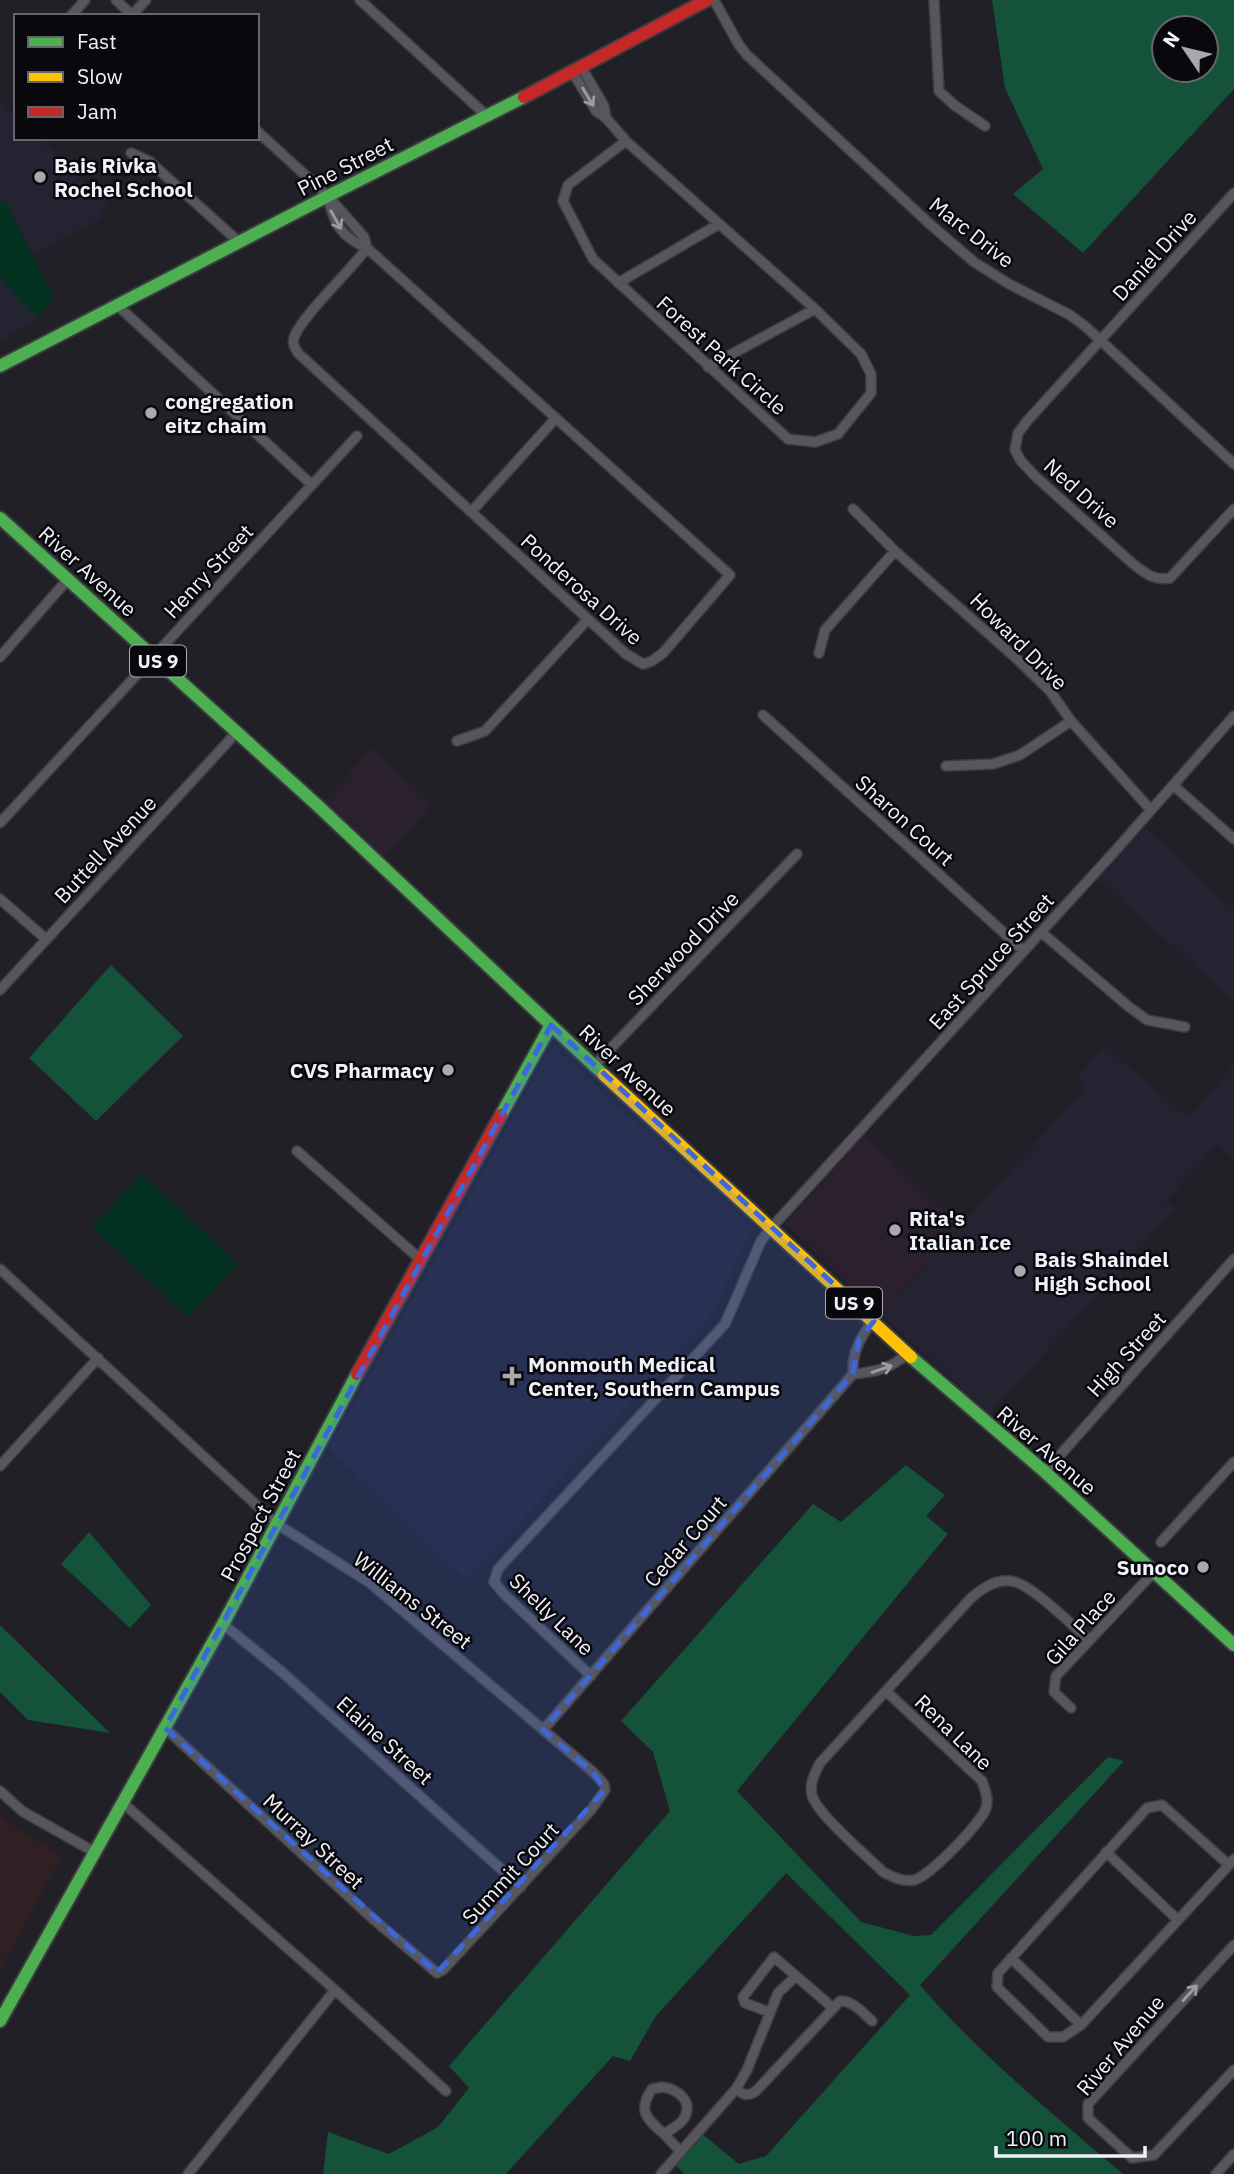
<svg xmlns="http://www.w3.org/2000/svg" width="1234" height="2174" viewBox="0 0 1234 2174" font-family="'IBM Plex Sans',sans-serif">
	<rect width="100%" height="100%" fill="#202026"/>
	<path fill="#2b212e" d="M 372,748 L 433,804 L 382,860 L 321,804 Z
		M 864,1134 L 961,1227 L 882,1315 L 785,1224 Z"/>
	<path fill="#302024" d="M 0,1815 L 13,1826 L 62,1856 L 0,1970 Z"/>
	<path fill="#232331" d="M 0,101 L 16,116 L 16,138 L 39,138 L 107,201 L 100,219 L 32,255 L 6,202 L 0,203 Z
		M 0,278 L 37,318 L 0,342 Z
		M 1145,827 L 1234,910 L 1234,1001 L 1097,879 Z
		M 551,1046 L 753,1228 L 713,1313 L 467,1580 L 328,1449 L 437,1257 Z
		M 1105,1046 L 1189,1118 L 1234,1063 L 1234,1161 L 1218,1144 L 1166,1201 L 1176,1208 L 990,1414 L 882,1315 L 1086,1086 L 1077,1077 Z"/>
	<path fill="#043221" d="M 6,201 L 54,298 L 37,318 L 0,278 L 0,203 Z
		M 142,1174 L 238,1264 L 188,1317 L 92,1227 Z"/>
	<path fill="#14523a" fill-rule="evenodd" d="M 992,0 L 1234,0 L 1234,89 L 1083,253 L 1013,194 L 1043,169 L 1005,88 ZM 1206,28 L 1206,70 L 1164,70 L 1164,28 Z
		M 111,965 L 183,1036 L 96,1121 L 29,1058 Z
		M 906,1465 L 945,1495 L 926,1516 L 948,1534 L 737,1791 L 861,1922 L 914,1936 L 931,1935 L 1108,1757 L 1124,1761 L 920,1985 C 980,2055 1053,2114 1123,2174 L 685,2174 L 669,2160 L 696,2129 L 739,2164 L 766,2156 L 910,1995 L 786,1873 L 656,2016 L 630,2061 L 613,2056 L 506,2174 L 323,2174 L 328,2132 L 389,2154 L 438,2127 L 469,2088 L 449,2066 L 670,1811 L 653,1752 L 621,1721 L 813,1504 L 841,1522 Z
		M 89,1532 L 151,1605 L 130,1628 L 61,1564 Z
		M 0,1625 L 110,1733 L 28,1720 L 0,1692 Z"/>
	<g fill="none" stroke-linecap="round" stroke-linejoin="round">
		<g stroke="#3c3c41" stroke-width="12">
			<path id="street" d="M 116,0 L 133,16
				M 360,0 L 487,116
				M 714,0 L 739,45 L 747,55 L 931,225 L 974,262 L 1009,284 L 1070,315 L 1086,327 L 1234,464
				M 934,0 L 939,91 L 954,105 L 985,126
				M 132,15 L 146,0
				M 71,16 L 85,0
				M 582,68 L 604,106 L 606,118
				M 573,73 L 596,111 L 606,118 L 626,141 L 815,309 L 861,354 L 871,374 L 871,393 L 838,434 L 815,442 L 788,439 L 593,259 L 563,201 L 568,185 L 626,141
				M 257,131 L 328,196
				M 131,153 L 149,161 L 239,242
				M 1234,193 L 1028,420 L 1018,433 L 1015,450 L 1021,461 L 1035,476 L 1132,563 C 1145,573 1153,581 1170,578 L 1234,509
				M 367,248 L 730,575 L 663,653 L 652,661 L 643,664 L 626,654 L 298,353 C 295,348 292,344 294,338 C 299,319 352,269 367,248 L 364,237 L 328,196 C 333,223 341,237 367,248
				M 618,283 L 719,224
				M 117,305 L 312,485
				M 708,367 L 815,309
				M 853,509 L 895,551 L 1017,659 L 1050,691 L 1071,721 L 1150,809
				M 471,512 L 556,418
				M 819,653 L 825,630 L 895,551
				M 0,657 L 68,579
				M 763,715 L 1024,951
				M 457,741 L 485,731 L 588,619
				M 946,766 L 993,764 L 1020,755 L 1071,721
				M 1173,785 L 1234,839
				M 0,823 L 357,436
				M 0,899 L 46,939
				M 1041,932 L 1128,1006 L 1147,1020 L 1185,1027
				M 0,990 L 236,733
				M 594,1066 L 797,854
				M 297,1151 L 421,1260
				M 0,1269 L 277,1524 L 370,1583 L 593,1772 L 604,1784 L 605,1790 L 591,1810 L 443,1970 L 437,1973 L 373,1919 L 165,1728
				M 853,1374 C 875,1372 890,1369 907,1354
				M 0,1466 L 98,1358
				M 1045,1472 L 1234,1259
				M 1161,1542 L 1234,1462
				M 223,1624 L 282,1672 L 521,1887
				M 591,1676 L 504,1594 L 494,1582 L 498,1569 L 725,1324 L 761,1241 L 771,1228 L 1115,851 L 1234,716
				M 886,1691 L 982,1781 C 985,1789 989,1799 986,1808 C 981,1823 929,1877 914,1880 C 902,1882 893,1877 883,1872 C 867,1856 816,1813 812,1795 C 809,1783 815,1773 820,1763 L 971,1598 C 983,1588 998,1577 1015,1582 C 1034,1587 1073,1626 1089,1640
				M 1071,1708 L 1054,1692 L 1056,1676 L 1154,1572
				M 543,1730 L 853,1374 C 852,1353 860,1337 873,1321
				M 0,1791 L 22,1811 L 96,1853
				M 123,1803 L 335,1990 L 446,2091
				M 1106,1852 L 1178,1920
				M 1229,1865 L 1162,1805 L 1147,1808 L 998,1973 L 997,1987 L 1048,2037 L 1063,2037 L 1081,2025 L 1229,1865 L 1234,1859
				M 1234,1945 L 1088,2104 L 1088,2118 L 1132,2158 L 1154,2155 L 1234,2070
				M 1011,1958 L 1081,2025
				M 769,2012 L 745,2003 L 743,1997 L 774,1957 L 832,2007
				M 662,2087 C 678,2089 695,2102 683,2120 C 678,2126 670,2130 664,2134 C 647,2119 637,2111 652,2089 Z
				M 736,2089 C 744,2095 747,2097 756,2091 L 840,2001 C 852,2000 863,2013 872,2021
				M 664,2134 L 681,2152
				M 188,2174 L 335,1990
				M 661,2174 L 736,2089 L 747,2070 L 778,1993 L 796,1976
				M 1216,2174 L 1234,2154"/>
		</g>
		<g stroke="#3c3c41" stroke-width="16">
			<path id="fast" d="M 0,366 L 328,196 L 524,97
				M 0,518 L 316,804 L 604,1075
				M 501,1115 L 551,1025
				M 911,1357 L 1045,1472 L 1234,1645
				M 0,2021 L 223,1624 L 357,1374"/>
		</g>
		<g stroke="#3c3c41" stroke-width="16">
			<path id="slow" d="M 604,1075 L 911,1357"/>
		</g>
		<g stroke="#3c3c41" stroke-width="16">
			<path id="jam" d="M 524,97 L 707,0
				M 357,1374 L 501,1115"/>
		</g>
		<use href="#street" stroke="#56565c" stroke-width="9"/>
		<use href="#fast" stroke="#4caf50" stroke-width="12"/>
		<use href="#slow" stroke="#ffc107" stroke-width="12"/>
		<use href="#jam" stroke="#c62828" stroke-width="12"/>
	</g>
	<defs><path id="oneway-shaft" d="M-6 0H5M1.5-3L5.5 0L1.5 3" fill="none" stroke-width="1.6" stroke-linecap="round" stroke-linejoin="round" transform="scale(1.75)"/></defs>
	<g stroke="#9c9ca3">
		<use href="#oneway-shaft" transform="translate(588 97) rotate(59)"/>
		<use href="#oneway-shaft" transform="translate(336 220) rotate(61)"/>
		<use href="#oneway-shaft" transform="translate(882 1369) rotate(-19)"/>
		<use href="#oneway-shaft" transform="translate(1190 1993) rotate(-48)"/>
	</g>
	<path fill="#3d67dd" fill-opacity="0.2" stroke="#3d67dd" stroke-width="5" stroke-dasharray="14 9" stroke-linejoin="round" d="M 551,1025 L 874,1321 L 859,1340 L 853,1374 L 543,1730 L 593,1772 L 605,1790 L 437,1973 L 165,1728 Z"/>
	<g fill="#a8a8af" stroke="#08080d" stroke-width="2.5">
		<circle cx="40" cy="177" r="7"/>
		<circle cx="151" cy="413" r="7"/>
		<circle cx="448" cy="1070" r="7"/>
		<circle cx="895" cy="1230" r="7"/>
		<circle cx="1020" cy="1271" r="7"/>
		<path d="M508.5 1365.5h7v7h7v7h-7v7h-7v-7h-7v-7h7z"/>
		<circle cx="1203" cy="1567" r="7"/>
	</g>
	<g text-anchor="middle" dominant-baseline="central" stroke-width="5" stroke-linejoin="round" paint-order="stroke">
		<g fill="#08080d" stroke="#abacb2" stroke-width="2">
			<rect x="130" y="645.5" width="56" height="31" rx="5"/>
			<rect x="826" y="1287.5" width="56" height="31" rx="5"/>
		</g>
		<g font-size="19" font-weight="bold" fill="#f1f2f9">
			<text x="158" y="661">US 9</text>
			<text x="854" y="1303">US 9</text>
		</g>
		<g font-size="21" font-weight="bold" fill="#f1f2f9" stroke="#08080d" text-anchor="start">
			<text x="54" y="165">Bais Rivka<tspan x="54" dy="24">Rochel School</tspan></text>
			<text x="165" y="401">congregation<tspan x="165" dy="24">eitz chaim</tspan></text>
			<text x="434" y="1070" text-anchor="end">CVS Pharmacy</text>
			<text x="909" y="1218">Rita's<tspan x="909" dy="24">Italian Ice</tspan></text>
			<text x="1034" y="1259">Bais Shaindel<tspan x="1034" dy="24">High School</tspan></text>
			<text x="528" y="1364">Monmouth Medical<tspan x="528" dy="24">Center, Southern Campus</tspan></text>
			<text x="1189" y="1567" text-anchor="end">Sunoco</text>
		</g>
		<g font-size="21" fill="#f1f2f9" stroke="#08080d">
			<text transform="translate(345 166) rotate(-27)">Pine Street</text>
			<text transform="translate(972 232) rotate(38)">Marc Drive</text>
			<text transform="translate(1154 255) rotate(-48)">Daniel Drive</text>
			<text transform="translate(722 355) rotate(42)">Forest Park Circle</text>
			<text transform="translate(1082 493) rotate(42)">Ned Drive</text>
			<text transform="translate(88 571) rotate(42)">River Avenue</text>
			<text transform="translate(208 571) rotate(-47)">Henry Street</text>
			<text transform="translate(582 589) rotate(42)">Ponderosa Drive</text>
			<text transform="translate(1019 641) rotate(45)">Howard Drive</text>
			<text transform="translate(905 820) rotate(42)">Sharon Court</text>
			<text transform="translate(105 849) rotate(-47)">Buttell Avenue</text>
			<text transform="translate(683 948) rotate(-46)">Sherwood Drive</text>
			<text transform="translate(991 961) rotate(-48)">East Spruce Street</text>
			<text transform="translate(628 1070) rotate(43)">River Avenue</text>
			<text transform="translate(1126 1354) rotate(-48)">High Street</text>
			<text transform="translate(1047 1450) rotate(41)">River Avenue</text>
			<text transform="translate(260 1515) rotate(-62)">Prospect Street</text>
			<text transform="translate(685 1541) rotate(-49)">Cedar Court</text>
			<text transform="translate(413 1600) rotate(38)">Williams Street</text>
			<text transform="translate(552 1614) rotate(44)">Shelly Lane</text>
			<text transform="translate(1080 1627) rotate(-48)">Gila Place</text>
			<text transform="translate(954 1732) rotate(44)">Rena Lane</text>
			<text transform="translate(385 1740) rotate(42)">Elaine Street</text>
			<text transform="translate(314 1841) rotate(43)">Murray Street</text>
			<text transform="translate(510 1873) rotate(-47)">Summit Court</text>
			<text transform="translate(1120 2045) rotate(-50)">River Avenue</text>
		</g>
	</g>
	<rect x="14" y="14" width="245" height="126" fill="#08080d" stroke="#65666b" stroke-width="2"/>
	<rect x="28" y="37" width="35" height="10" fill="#4caf50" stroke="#65666b" stroke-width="2"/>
	<text x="77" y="49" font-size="21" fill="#f1f2f9">Fast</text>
	<rect x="28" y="72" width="35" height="10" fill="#ffc107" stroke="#65666b" stroke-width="2"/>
	<text x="77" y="84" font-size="21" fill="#f1f2f9">Slow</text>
	<rect x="28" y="107" width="35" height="10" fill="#c62828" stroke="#65666b" stroke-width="2"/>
	<text x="77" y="119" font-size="21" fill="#f1f2f9">Jam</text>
	<g transform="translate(1185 49) rotate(305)"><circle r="33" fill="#08080d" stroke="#65666b" stroke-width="2"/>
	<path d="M0-5L12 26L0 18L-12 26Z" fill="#a8a8af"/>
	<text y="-10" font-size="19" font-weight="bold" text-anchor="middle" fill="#f1f2f9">N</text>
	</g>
	<path d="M996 2146v10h149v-10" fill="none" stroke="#f1f2f9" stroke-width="3.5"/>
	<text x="1006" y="2146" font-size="21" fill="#f1f2f9" stroke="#08080d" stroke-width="5" paint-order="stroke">100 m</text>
</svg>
